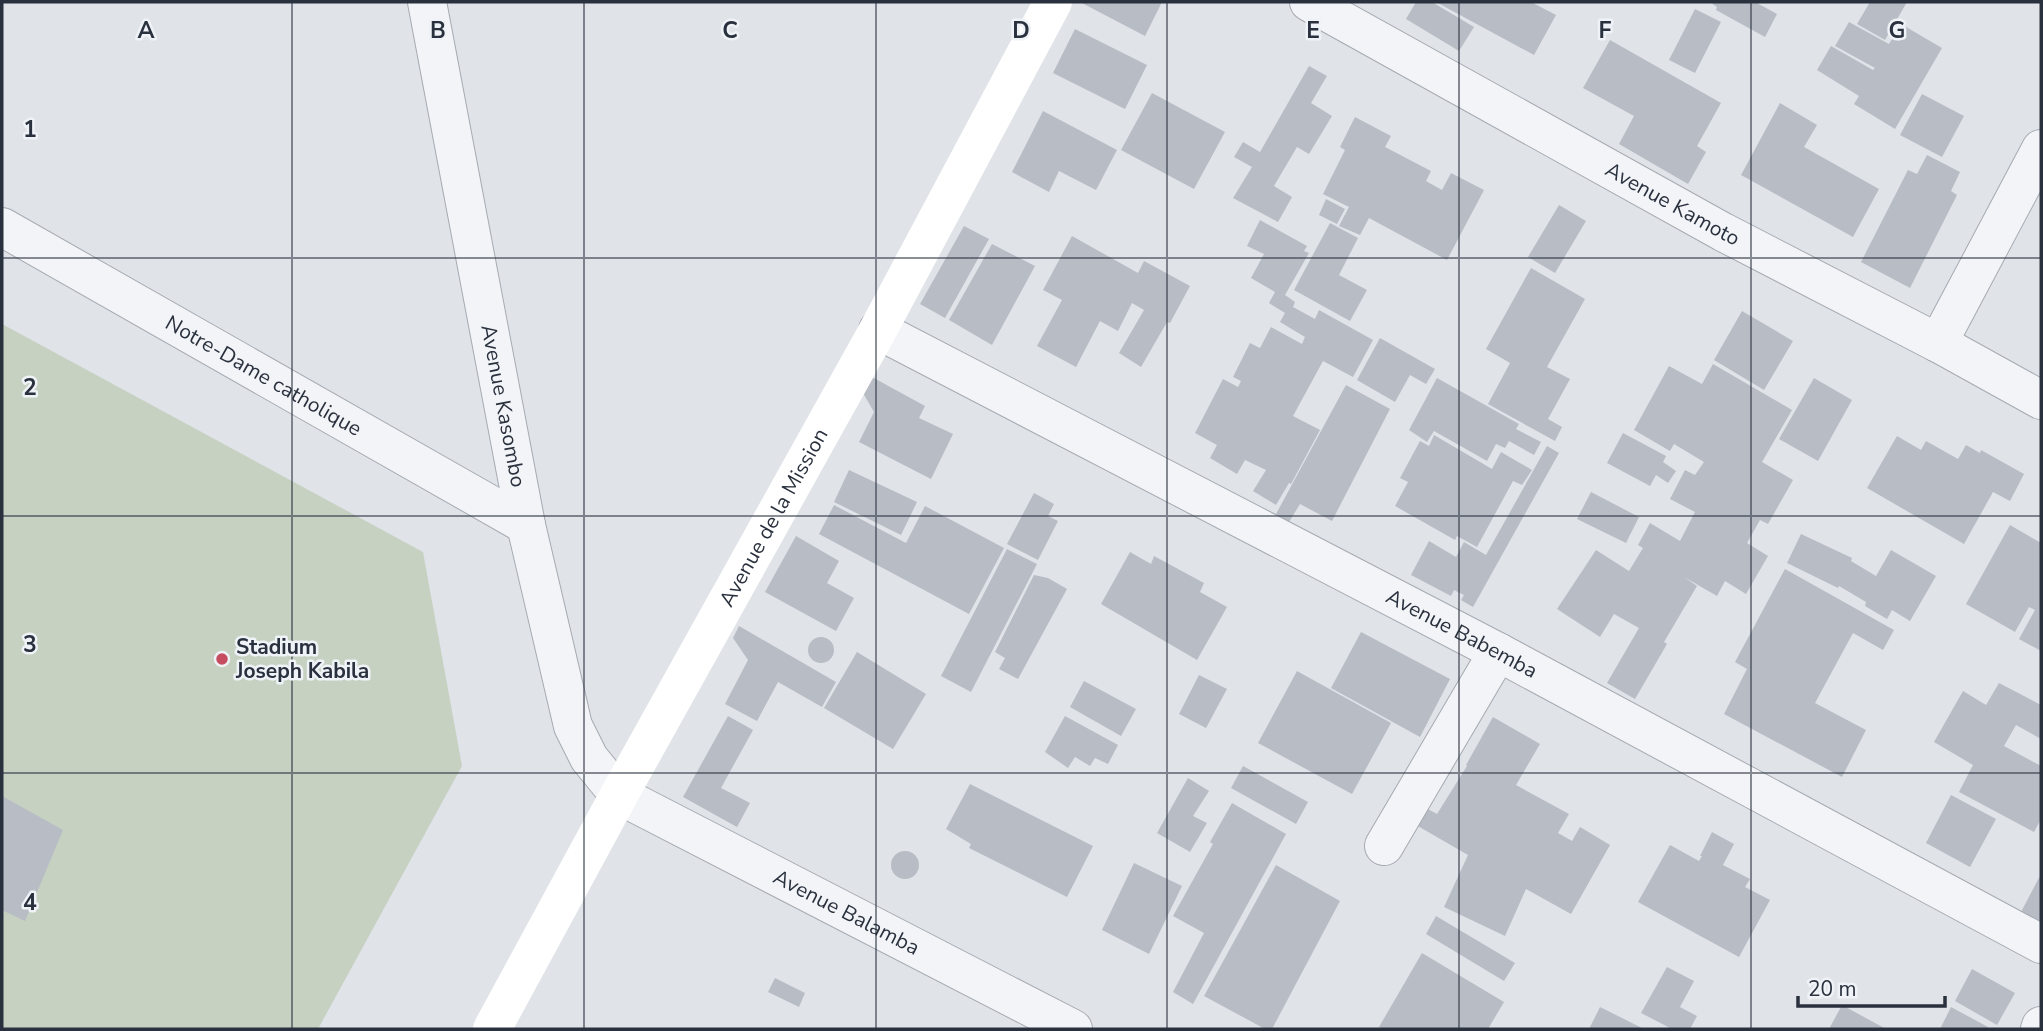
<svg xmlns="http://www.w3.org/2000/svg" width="2043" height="1031" viewBox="0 0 2043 1031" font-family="'Nunito Sans',sans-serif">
	<rect width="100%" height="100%" fill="#e0e3e8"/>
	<path fill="#c6d1c2" d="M 2,324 L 423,552 L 462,766 L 318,1029 L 2,1029 Z"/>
	<path fill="#b8bcc5" d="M 1080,2 L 1162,2 L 1145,36 Z
		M 1416,2 L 1432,2 L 1474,27 L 1459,51 L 1406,19 Z
		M 1436,2 L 1531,2 L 1556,15 L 1534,55 Z
		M 1710,2 L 1755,2 L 1777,14 L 1765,37 L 1716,10 L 1717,7 Z
		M 1870,2 L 1907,2 L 1885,40 L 1857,24 Z
		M 1695,9 L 1721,22 L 1695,73 L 1669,60 Z
		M 1849,22 L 1889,44 L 1901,24 L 1942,48 L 1895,129 L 1854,104 L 1859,96 L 1817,70 L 1831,46 L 1873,70 L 1875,68 L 1835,46 Z
		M 1075,29 L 1147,65 L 1125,109 L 1053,73 Z
		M 1610,40 L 1721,103 L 1697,146 L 1706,152 L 1688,184 L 1619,144 L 1634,116 L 1583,88 Z
		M 1309,66 L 1327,76 L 1311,103 L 1332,116 L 1309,154 L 1297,147 L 1274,186 L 1292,197 L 1278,222 L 1233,198 L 1252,167 L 1234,157 L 1243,142 L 1260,152 Z
		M 1152,93 L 1225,132 L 1194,189 L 1121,150 Z
		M 1922,94 L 1964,116 L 1942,157 L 1900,135 Z
		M 1780,103 L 1817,125 L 1804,147 L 1879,189 L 1853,237 L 1741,175 Z
		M 1043,111 L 1117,150 L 1096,190 L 1059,171 L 1049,192 L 1012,172 Z
		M 1355,117 L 1391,136 L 1385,147 L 1431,171 L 1426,181 L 1442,190 L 1451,173 L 1484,190 L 1447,260 L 1369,218 L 1360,235 L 1339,226 L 1349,207 L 1323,194 L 1345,150 L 1340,147 Z
		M 1927,155 L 1960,172 L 1951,191 L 1957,195 L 1910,288 L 1861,262 L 1908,170 L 1917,174 Z
		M 1326,199 L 1345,209 L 1337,224 L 1319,215 Z
		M 1559,205 L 1586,221 L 1555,273 L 1528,257 Z
		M 1260,220 L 1307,246 L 1304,251 L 1309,253 L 1285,295 L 1295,302 L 1293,307 L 1315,319 L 1319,310 L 1373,340 L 1353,377 L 1323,361 L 1293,416 L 1320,430 L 1291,484 L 1289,483 L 1276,505 L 1253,491 L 1266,470 L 1245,460 L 1237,474 L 1210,458 L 1217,445 L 1195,433 L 1223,379 L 1238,387 L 1241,381 L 1233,377 L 1250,343 L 1260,348 L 1271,327 L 1302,344 L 1305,337 L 1280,322 L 1285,313 L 1269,303 L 1275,292 L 1251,278 L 1264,254 L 1247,246 Z
		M 1330,223 L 1358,238 L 1339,275 L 1367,290 L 1350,321 L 1294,290 Z
		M 964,226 L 989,239 L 945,318 L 920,304 Z
		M 1072,236 L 1138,273 L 1144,261 L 1190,286 L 1170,323 L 1167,322 L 1141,367 L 1119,353 L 1144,310 L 1132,303 L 1118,331 L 1100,321 L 1076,367 L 1037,346 L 1062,300 L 1043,290 Z
		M 992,244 L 1035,266 L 992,345 L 949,320 Z
		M 1531,268 L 1585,299 L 1547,367 L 1570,379 L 1548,419 L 1562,427 L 1555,441 L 1488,404 L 1510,363 L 1486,349 Z
		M 1742,311 L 1793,341 L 1764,390 L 1714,360 Z
		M 1380,338 L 1435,369 L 1426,384 L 1410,375 L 1395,402 L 1357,380 Z
		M 1713,364 L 1792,410 L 1762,462 L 1793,480 L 1768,524 L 1760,520 L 1747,543 L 1768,556 L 1746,594 L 1725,581 L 1717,596 L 1684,577 L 1697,586 L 1664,642 L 1667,644 L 1635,699 L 1607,683 L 1639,628 L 1614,614 L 1600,637 L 1557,609 L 1596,550 L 1629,571 L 1643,548 L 1638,545 L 1650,523 L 1680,541 L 1695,512 L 1670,499 L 1685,470 L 1695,475 L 1704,462 L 1674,444 L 1670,451 L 1634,430 L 1669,366 L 1702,384 Z
		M 872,377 L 925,406 L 919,418 L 953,434 L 931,479 L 859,442 L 874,412 L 863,393 Z
		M 1437,378 L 1519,424 L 1516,429 L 1541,442 L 1534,455 L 1509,441 L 1505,448 L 1496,444 L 1487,461 L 1434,431 L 1427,442 L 1409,430 Z
		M 1814,378 L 1852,400 L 1818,461 L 1779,439 Z
		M 1346,385 L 1390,409 L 1332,521 L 1300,504 L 1289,522 L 1276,514 Z
		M 1623,433 L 1666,456 L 1663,462 L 1676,471 L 1668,483 L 1656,475 L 1650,486 L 1607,463 Z
		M 1434,435 L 1492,469 L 1501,452 L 1532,470 L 1522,485 L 1513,481 L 1477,547 L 1457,536 L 1455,540 L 1395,506 L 1408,482 L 1400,478 L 1420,441 L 1429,446 Z
		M 1897,436 L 1921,450 L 1926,441 L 1958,459 L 1966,445 L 1980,453 L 1981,450 L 2024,474 L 2010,501 L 1993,492 L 1964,544 L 1867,488 Z
		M 1547,446 L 1559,453 L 1473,607 L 1461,600 L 1464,595 L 1454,590 L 1451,596 L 1411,575 L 1429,541 L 1456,557 L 1464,542 L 1486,555 Z
		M 849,470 L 917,502 L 901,535 L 834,502 Z
		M 1591,492 L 1639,517 L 1626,543 L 1577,519 Z
		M 1034,493 L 1054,504 L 1048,516 L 1058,521 L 1038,560 L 1007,544 Z
		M 834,505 L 906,543 L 925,506 L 1004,548 L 969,614 L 819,534 Z
		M 2010,525 L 2041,543 L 2041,651 L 2019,639 L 2035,610 L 2029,607 L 2015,632 L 1966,604 Z
		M 1801,534 L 1852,558 L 1851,561 L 1876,576 L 1891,550 L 1936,576 L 1910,621 L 1892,610 L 1887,619 L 1865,606 L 1866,602 L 1839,586 L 1838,588 L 1787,563 Z
		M 796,536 L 839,561 L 827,583 L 854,598 L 836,631 L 765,592 Z
		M 1007,549 L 1037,564 L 971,692 L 941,676 Z
		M 1130,552 L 1151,564 L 1154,556 L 1204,583 L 1200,592 L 1227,607 L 1197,660 L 1101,604 Z
		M 1785,569 L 1894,630 L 1883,650 L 1853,633 L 1815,703 L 1866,730 L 1842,777 L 1724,714 L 1747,669 L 1735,662 Z
		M 1034,575 L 1048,578 L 1067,589 L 1018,679 L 999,669 L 1005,658 L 995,652 Z
		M 739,626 L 836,682 L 822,707 L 778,682 L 757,721 L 725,704 L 748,660 L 733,638 Z
		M 1361,632 L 1450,679 L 1420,737 L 1331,688 Z
		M808 650a13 13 0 1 1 26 0a13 13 0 1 1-26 0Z
		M 857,652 L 926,694 L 893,749 L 824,708 Z
		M 1297,671 L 1391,723 L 1352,794 L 1258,743 Z
		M 1199,675 L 1227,689 L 1206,728 L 1179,714 Z
		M 1084,681 L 1136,709 L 1121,736 L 1070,707 Z
		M 1999,683 L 2041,705 L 2041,739 L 2016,725 L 2004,746 L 2041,766 L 2041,819 L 2034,832 L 1959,792 L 1973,765 L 1934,742 L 1963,691 L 1986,705 Z
		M 728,716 L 753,730 L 721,788 L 750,803 L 737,827 L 683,797 Z
		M 1065,716 L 1118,745 L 1108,764 L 1095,758 L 1090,766 L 1075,757 L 1068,768 L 1045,752 Z
		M 1493,717 L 1540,744 L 1516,785 L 1569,814 L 1558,833 L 1572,841 L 1580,827 L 1610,845 L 1571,914 L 1526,889 L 1505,936 L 1444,907 L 1468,855 L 1416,825 L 1426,808 L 1437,814 L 1467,766 L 1466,765 Z
		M 1243,766 L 1308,802 L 1296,824 L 1231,788 Z
		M 1188,778 L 1209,791 L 1193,816 L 1207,823 L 1190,852 L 1157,833 Z
		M 970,784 L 1093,846 L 1067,897 L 969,848 L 971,844 L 946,829 Z
		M 1951,795 L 1996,819 L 1970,867 L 1926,843 Z
		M 2,796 L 63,830 L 25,921 L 2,910 Z
		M 1232,803 L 1286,834 L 1193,1004 L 1173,992 L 1204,933 L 1173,916 L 1213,844 L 1210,842 Z
		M 1712,832 L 1734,844 L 1723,865 L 1750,879 L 1745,887 L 1770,900 L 1739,957 L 1638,902 L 1670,845 L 1699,861 L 1702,856 L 1700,856 Z
		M891 865a14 14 0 1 1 28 0a14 14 0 1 1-28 0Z
		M 1134,863 L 1182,886 L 1149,954 L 1102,930 Z
		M 1276,865 L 1340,901 L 1272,1029 L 1265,1029 L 1204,996 Z
		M 2041,874 L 2041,923 L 2021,912 Z
		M 1436,916 L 1515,963 L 1504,981 L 1426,934 Z
		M 1422,953 L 1504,1002 L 1488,1029 L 1382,1029 L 1379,1027 Z
		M 1667,967 L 1694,981 L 1680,1007 L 1697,1016 L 1690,1029 L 1672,1029 L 1641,1013 Z
		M 1972,969 L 2015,993 L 1997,1025 L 1955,1001 Z
		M 775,978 L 805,993 L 799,1007 L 768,992 Z
		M 1842,1005 L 1886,1029 L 1829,1029 Z
		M 1600,1007 L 1644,1029 L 1589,1029 Z
		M 1951,1007 L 1988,1027 L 1987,1029 L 1940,1029 Z"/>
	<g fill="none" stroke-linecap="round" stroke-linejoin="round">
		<g stroke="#a6aab2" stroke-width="40">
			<g id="street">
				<path id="s1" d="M 427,2 L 526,525 L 573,726 L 589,758 L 619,795 L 1073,1029"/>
				<path id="s2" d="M 1309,2 L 1723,232 L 1938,343 L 2041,400"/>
				<path id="s3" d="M 2,227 L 526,525"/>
				<path id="s4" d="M 878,330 L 1498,652 L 2041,944"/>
				<path d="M 1938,343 L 2041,149"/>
				<path d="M 1384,846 L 1498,652"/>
				<path d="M 2040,1029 L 2041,1026"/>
			</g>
		</g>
		<use href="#street" stroke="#f2f4f7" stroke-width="38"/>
		<path stroke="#fff" stroke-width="38" id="s5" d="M 492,1029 L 619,795 L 878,330 L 1053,2"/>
	</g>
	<path fill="none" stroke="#2a313e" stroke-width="2" stroke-opacity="0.55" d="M 292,2 L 292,1029M 584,2 L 584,1029M 876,2 L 876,1029M 1167,2 L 1167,1029M 1459,2 L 1459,1029M 1751,2 L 1751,1029M 2,258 L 2041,258M 2,516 L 2041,516M 2,773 L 2041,773"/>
	<circle fill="#c64c5f" stroke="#eff2f6" stroke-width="2.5" cx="222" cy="659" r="7"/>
	<g text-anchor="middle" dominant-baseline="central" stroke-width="5" stroke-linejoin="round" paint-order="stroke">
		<g font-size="21" fill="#2a313e" stroke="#eff2f6">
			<text stroke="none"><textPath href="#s2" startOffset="416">Avenue Kamoto</textPath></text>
			<text stroke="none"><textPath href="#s3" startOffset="301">Notre-Dame catholique</textPath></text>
			<text stroke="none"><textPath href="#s1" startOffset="411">Avenue Kasombo</textPath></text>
			<text stroke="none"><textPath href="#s5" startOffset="584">Avenue de la Mission</textPath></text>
			<text stroke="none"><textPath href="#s4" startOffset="658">Avenue Babemba</textPath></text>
			<text stroke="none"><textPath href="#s1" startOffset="1078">Avenue Balamba</textPath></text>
		</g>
		<g font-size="21" font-weight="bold" fill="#2a313e" stroke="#eff2f6" text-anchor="start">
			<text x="236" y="647">Stadium<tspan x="236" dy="24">Joseph Kabila</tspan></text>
		</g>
	</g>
	<g font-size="23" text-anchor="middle" font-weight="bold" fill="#2a313e" stroke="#eff2f6" stroke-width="5" stroke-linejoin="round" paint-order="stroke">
		<text x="146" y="38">A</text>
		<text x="438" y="38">B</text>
		<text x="730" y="38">C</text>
		<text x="1021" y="38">D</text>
		<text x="1313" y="38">E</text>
		<text x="1605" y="38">F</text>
		<text x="1897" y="38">G</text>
		<text x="30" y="137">1</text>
		<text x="30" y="395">2</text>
		<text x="30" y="652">3</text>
		<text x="30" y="910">4</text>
	</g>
	<rect width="2043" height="1031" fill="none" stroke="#2a313e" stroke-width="7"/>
	<path d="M1798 996v10h147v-10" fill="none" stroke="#2a313e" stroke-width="3.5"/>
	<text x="1808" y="996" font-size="21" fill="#2a313e" stroke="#eff2f6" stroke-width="5" paint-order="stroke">20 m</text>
</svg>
